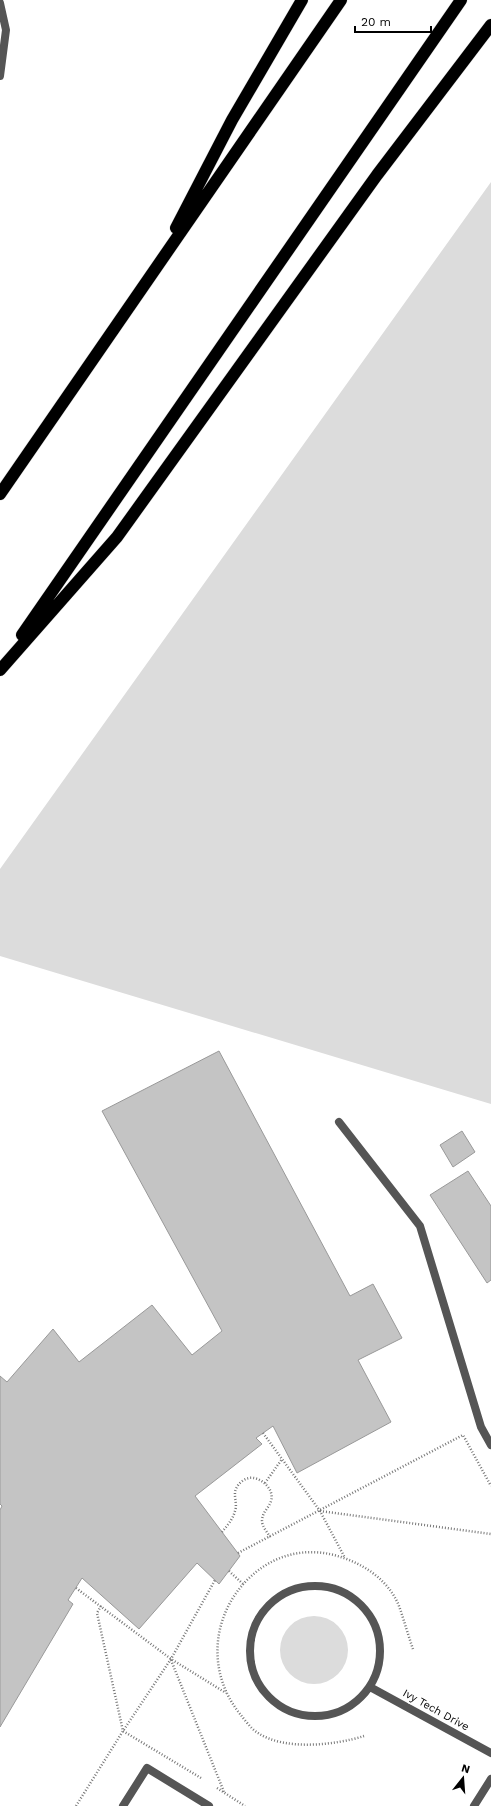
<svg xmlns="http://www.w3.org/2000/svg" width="491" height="1806" viewBox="0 0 491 1806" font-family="'Work Sans',sans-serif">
	<rect width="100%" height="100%" fill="#fff"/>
	<path fill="#dcdcdc" d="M 491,182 L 491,1104 L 0,956 L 0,869 Z
		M280 1650a34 34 0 1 1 68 0a34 34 0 1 1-68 0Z"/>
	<path fill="#c4c4c4" stroke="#999" d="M 219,1051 L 350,1296 L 373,1284 L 402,1338 L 358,1360 L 391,1422 L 297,1473 L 273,1426 L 256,1438 L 262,1444 L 195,1496 L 240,1556 L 219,1584 L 197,1563 L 139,1629 L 82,1578 L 68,1600 L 73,1604 L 0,1727 L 0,1510 L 2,1506 L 0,1504 L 0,1376 L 7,1382 L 53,1329 L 79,1362 L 152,1305 L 192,1355 L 222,1331 L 102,1111 Z
		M 462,1131 L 475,1152 L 453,1167 L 440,1145 Z
		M 468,1171 L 491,1206 L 491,1280 L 487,1283 L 430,1195 Z"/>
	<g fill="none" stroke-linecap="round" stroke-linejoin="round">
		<g stroke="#dbdbdb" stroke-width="13">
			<path id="motorway" d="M 176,228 L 232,120 L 302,0
				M 0,494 L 341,0
				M 22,635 L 461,0
				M 0,670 L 117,537 L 377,175 L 491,25"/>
		</g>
		<path stroke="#777" stroke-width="2.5" stroke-dasharray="1 2" stroke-linecap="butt" d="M 263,1433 L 320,1511 L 345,1558
			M 265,1483 L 282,1459
			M 320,1511 L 491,1534
			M 222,1532 C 227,1526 233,1519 235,1511 C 238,1503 232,1494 237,1487 C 239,1483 244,1479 249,1478 C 260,1476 275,1489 271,1501 C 269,1508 262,1512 262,1521 C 262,1526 267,1532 270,1537
			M 238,1553 L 463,1435 L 491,1486
			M 229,1571 L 243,1584
			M 76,1588 L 171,1659 L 226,1693
			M 101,1606 L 97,1613 L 123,1731 L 201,1778
			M 171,1660 L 224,1792
			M 364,1736 C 336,1745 285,1751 258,1733 C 251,1729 245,1720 240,1714 C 207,1673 211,1617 247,1580 C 268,1559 295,1549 324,1553 C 355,1558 387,1576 399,1606 C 404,1620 408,1635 413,1649
			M 217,1788 L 245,1806
			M 76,1806 L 123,1731 L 171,1659 L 215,1580"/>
		<path stroke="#555" stroke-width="8" d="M 0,3 L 6,30 L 0,76
			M 339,1122 L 420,1226 L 481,1427 L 491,1445
			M 123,1806 L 147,1768 L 209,1806
			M 474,1806 L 491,1779"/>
		<path stroke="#555" stroke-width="8" d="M250 1651a65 65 0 1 1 130 0a65 65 0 1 1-130 0Z
			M 370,1687 L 491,1753"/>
		<use href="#motorway" stroke="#000" stroke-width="12"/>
	</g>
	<g text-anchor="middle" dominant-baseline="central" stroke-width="3.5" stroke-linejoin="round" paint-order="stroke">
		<g font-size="11" fill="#000" stroke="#fff">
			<text transform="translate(436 1710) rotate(29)">Ivy Tech Drive</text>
		</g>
	</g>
	<g transform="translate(463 1778) rotate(17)" stroke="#ffffff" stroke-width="3" paint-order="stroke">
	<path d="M0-3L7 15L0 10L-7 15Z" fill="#000000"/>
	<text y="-6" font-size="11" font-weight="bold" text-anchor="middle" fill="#000000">N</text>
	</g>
	<path d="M355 26v6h76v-6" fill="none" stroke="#000000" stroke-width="2"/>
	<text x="361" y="26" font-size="12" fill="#000000" stroke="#ffffff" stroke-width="3" paint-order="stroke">20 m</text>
</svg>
